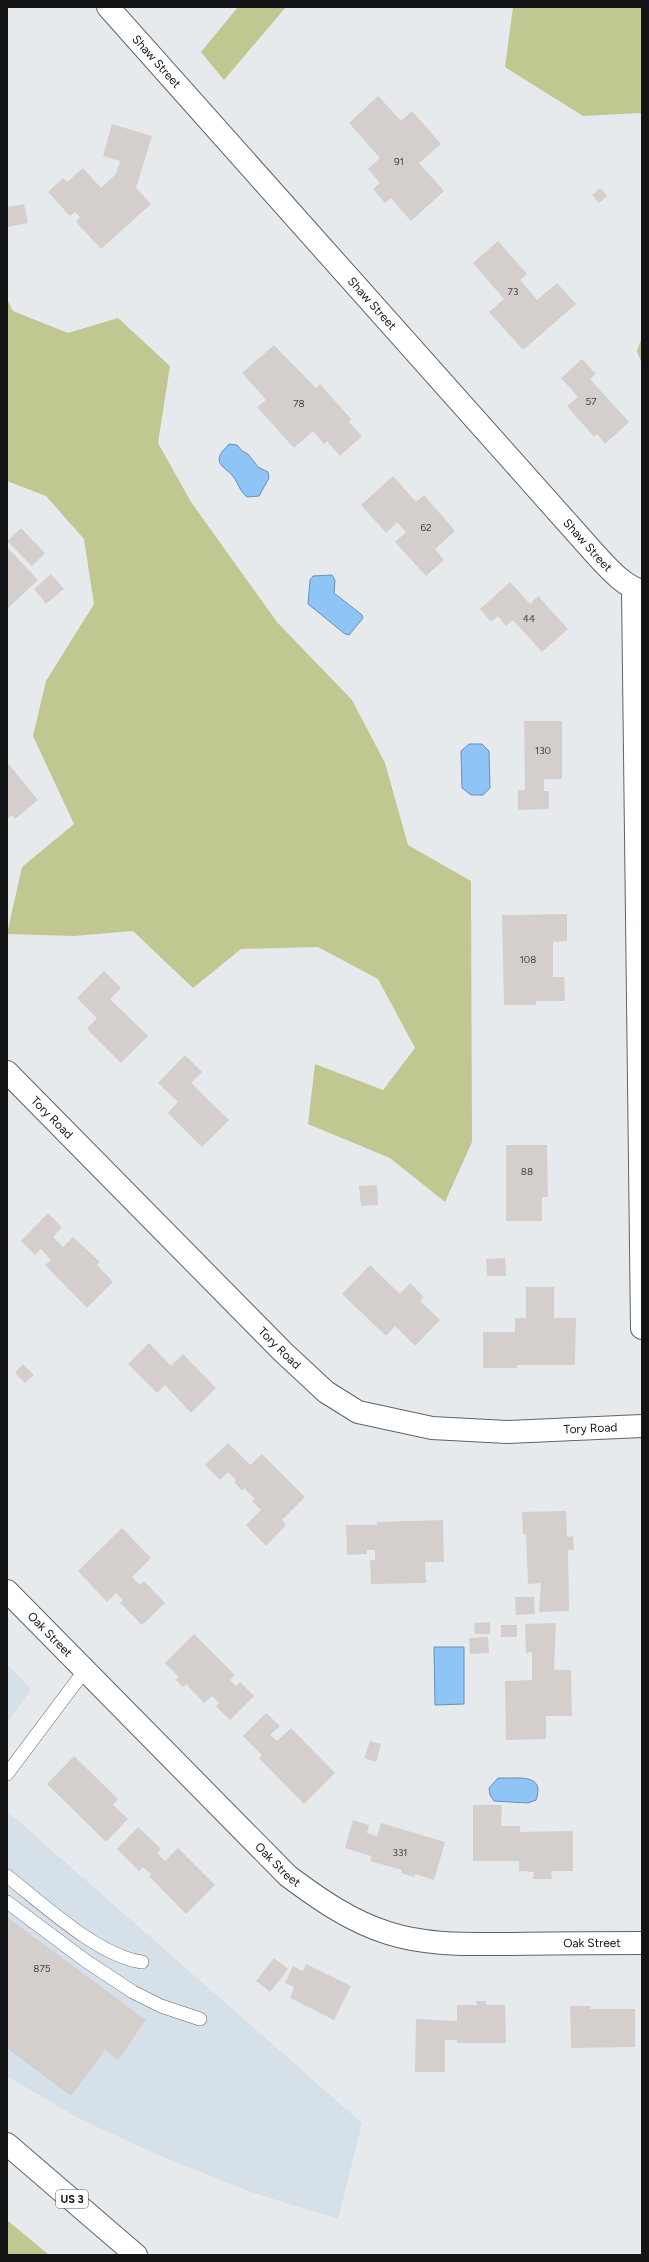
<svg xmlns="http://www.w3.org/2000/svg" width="649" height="2262" viewBox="0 0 649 2262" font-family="Figtree,sans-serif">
	<rect width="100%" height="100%" fill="#e6eaed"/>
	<path fill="#d6e0e9" d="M 7,1664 L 31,1689 L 7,1724 Z
		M 7,1811 L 362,2123 L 338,2219 L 251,2192 L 151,2152 L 78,2118 L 7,2076 Z"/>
	<path fill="#c0c791" d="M 238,7 L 286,7 L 224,80 L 201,52 Z
		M 513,7 L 642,7 L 642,113 L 583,116 L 505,67 Z
		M 7,299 L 13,311 L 68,333 L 118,318 L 170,366 L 158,443 L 191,502 L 277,622 L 352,700 L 385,763 L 408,845 L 471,881 L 472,1142 L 445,1202 L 390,1158 L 308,1124 L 315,1064 L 383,1090 L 415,1048 L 378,979 L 318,947 L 241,949 L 193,988 L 133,931 L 74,936 L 7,934 L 22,867 L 74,824 L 33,736 L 46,681 L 94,604 L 84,539 L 46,496 L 7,481 Z
		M 642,337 L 642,364 L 637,351 Z
		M 7,2220 L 49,2255 L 7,2255 Z"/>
	<path fill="#8ec4f6" stroke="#698fb2" d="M 229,444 L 237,445 L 242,451 L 248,454 L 258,467 L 268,472 L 269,478 L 259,496 L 247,497 C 239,491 238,481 231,474 C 227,470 220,466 219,460 C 219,453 225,449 229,444 Z
		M 332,575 L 335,580 L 334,593 L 362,615 L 363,618 L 349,635 L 345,634 L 308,604 L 310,580 L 313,576 Z
		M 469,744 L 482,744 L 489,751 L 490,788 L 483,795 L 471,795 L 462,788 L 461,751 Z
		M 434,1647 L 464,1647 L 464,1704 L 435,1705 Z
		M 498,1778 C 516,1779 546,1772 536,1800 L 528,1803 L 494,1801 L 490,1795 L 489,1788 Z"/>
	<path fill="#d4cfcd" d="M 378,96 L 401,121 L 412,111 L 441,144 L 419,163 L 444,191 L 411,221 L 391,198 L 385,203 L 373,189 L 380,183 L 368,169 L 380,158 L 349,123 Z
		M 112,124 L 152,136 L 136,188 L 151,204 L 101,249 L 76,222 L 80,217 L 75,212 L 70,216 L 48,192 L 63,178 L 67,182 L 83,168 L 101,188 L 116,174 L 120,161 L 103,156 Z
		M 600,188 L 607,196 L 599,203 L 592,195 Z
		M 24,204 L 28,223 L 7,227 L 7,207 Z
		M 498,241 L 527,274 L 520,280 L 537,300 L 557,283 L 576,304 L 523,350 L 489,312 L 504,299 L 473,263 Z
		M 274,345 L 316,388 L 320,384 L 351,419 L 349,422 L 362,436 L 340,456 L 327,441 L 324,444 L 313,431 L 294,448 L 257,407 L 266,400 L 242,373 Z
		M 582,359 L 596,374 L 590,379 L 629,422 L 605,444 L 597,434 L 594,437 L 567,406 L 578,397 L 561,378 Z
		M 393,476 L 416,502 L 424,495 L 455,531 L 435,549 L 444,560 L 426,576 L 395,542 L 406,532 L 397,522 L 386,533 L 361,505 Z
		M 21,528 L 45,553 L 32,566 L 7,541 Z
		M 7,547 L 38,580 L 7,609 Z
		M 51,574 L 64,589 L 46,604 L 34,589 Z
		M 510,582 L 530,604 L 538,596 L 568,629 L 542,652 L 513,620 L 506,626 L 498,616 L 491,622 L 480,609 Z
		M 524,721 L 562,721 L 562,779 L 544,779 L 544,791 L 549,791 L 549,809 L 518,810 L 518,790 L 525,790 Z
		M 7,762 L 38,800 L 15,819 L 12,815 L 7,819 Z
		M 567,914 L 567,941 L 553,942 L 553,977 L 564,977 L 565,1001 L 536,1001 L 536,1005 L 504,1005 L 502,915 Z
		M 104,971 L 121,988 L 110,999 L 148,1036 L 121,1063 L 87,1029 L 97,1018 L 77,998 Z
		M 185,1055 L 202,1072 L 191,1083 L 229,1120 L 202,1147 L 168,1113 L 178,1102 L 158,1083 Z
		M 506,1145 L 547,1145 L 548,1197 L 542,1197 L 542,1221 L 506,1221 Z
		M 377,1185 L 378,1205 L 361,1206 L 359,1186 Z
		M 48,1213 L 62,1227 L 53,1237 L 63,1247 L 73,1237 L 100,1262 L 97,1265 L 113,1282 L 87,1308 L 45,1265 L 51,1260 L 41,1249 L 35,1255 L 21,1241 Z
		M 505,1258 L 506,1276 L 487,1276 L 486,1259 Z
		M 370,1265 L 400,1294 L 410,1283 L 424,1297 L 420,1301 L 440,1320 L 415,1346 L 395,1326 L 386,1336 L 342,1294 Z
		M 526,1287 L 554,1287 L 554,1318 L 576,1318 L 575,1365 L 517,1365 L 517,1368 L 483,1368 L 483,1332 L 515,1332 L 515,1318 L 526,1318 Z
		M 149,1343 L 171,1366 L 183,1354 L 216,1388 L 191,1413 L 165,1385 L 157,1393 L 128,1364 Z
		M 23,1364 L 34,1375 L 25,1383 L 15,1373 Z
		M 228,1443 L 250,1465 L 262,1454 L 305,1497 L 282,1520 L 286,1525 L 266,1546 L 246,1525 L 261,1510 L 252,1501 L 255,1499 L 244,1488 L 242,1491 L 234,1482 L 236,1480 L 228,1472 L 220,1480 L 205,1465 Z
		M 566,1511 L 567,1537 L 573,1536 L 574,1550 L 568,1550 L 569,1611 L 539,1612 L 541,1583 L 528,1584 L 526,1534 L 523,1534 L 522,1512 Z
		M 443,1520 L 444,1562 L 425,1562 L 426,1583 L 371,1584 L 370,1560 L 375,1560 L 375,1550 L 367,1550 L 367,1554 L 347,1555 L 346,1525 L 377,1525 L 377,1522 Z
		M 122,1528 L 151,1558 L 132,1577 L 140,1585 L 144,1581 L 165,1603 L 142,1625 L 120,1603 L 123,1600 L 116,1593 L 107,1602 L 78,1571 Z
		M 515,1597 L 534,1597 L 535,1614 L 516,1615 Z
		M 490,1622 L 490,1634 L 475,1634 L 474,1623 Z
		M 556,1623 L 554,1670 L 571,1670 L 572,1716 L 546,1716 L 546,1739 L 506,1740 L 505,1681 L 532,1680 L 532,1652 L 526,1653 L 525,1624 Z
		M 501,1625 L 517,1625 L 517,1637 L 501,1637 Z
		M 194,1634 L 235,1675 L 230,1680 L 236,1686 L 240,1682 L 254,1696 L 230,1720 L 216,1706 L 219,1703 L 212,1696 L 204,1703 L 186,1684 L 183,1687 L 176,1680 L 179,1677 L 165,1663 Z
		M 488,1637 L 489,1653 L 470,1654 L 469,1638 Z
		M 266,1713 L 280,1726 L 270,1735 L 277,1741 L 291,1728 L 335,1773 L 304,1804 L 259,1758 L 262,1755 L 243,1736 Z
		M 370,1741 L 381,1744 L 376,1762 L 364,1758 Z
		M 74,1756 L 118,1799 L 113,1805 L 128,1819 L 106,1842 L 47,1784 Z
		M 473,1805 L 502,1805 L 501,1826 L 520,1826 L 520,1832 L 573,1831 L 573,1871 L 551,1871 L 552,1879 L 533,1879 L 534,1872 L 519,1871 L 519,1861 L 473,1861 Z
		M 353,1820 L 369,1825 L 367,1833 L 377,1836 L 381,1823 L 445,1842 L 434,1880 L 415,1874 L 414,1877 L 401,1873 L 402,1870 L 370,1861 L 371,1856 L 345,1848 Z
		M 138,1827 L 161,1849 L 157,1853 L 165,1861 L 178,1848 L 215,1885 L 186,1914 L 149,1876 L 151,1874 L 143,1867 L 139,1871 L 117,1849 Z
		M 7,1917 L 146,2020 L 118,2060 L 105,2050 L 71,2096 L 7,2048 Z
		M 274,1958 L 288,1969 L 270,1992 L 256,1981 Z
		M 306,1964 L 351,1986 L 334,2020 L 290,1998 L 294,1987 L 285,1983 L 293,1966 L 303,1971 Z
		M 476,2001 L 486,2001 L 486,2005 L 505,2005 L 506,2043 L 457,2043 L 457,2040 L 445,2040 L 445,2072 L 415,2072 L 416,2019 L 457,2021 L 457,2005 L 477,2005 Z
		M 570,2006 L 591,2006 L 590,2009 L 635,2009 L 635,2047 L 571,2048 Z"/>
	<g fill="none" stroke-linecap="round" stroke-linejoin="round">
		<g stroke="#606467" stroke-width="14">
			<path id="service" d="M 7,1774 L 85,1670
				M 7,1876 C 43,1904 98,1956 142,1962
				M 7,1902 L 86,1961 L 133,1992 L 161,2006 L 200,2019"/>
		</g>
		<g stroke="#606467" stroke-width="24">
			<g id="minor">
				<path id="s1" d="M 108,7 L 597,556 C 610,570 624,586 642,591"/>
				<path d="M 633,589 L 642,1328"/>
				<path id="s2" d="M 7,1072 L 283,1352 L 326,1392 L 358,1412 L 432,1428 L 507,1432 L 642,1426"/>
				<path id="s3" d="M 7,1591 L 288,1876 C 319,1899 350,1921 388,1933 C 428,1946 472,1944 514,1944 C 557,1943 599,1943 642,1943"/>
			</g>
		</g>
		<g stroke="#606467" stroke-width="24">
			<path id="primary" d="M 7,2144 L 136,2255"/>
		</g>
		<use href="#service" stroke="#fff" stroke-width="13"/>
		<use href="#minor" stroke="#fff" stroke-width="22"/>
		<use href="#primary" stroke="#fff" stroke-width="22"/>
	</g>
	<g text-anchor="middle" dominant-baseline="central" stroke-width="3" stroke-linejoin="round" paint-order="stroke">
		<g font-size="10" fill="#434343">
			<text x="399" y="161">91</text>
			<text x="513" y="291">73</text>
			<text x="591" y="401">57</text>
			<text x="299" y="403">78</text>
			<text x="426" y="527">62</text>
			<text x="529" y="618">44</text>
			<text x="543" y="750">130</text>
			<text x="528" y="959">108</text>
			<text x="527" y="1171">88</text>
			<text x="400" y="1852">331</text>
			<text x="42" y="1968">875</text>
		</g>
		<rect fill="#fff" stroke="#5a5a5b" stroke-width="1" x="56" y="2190" width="32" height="18" rx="3"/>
		<g font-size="11" font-weight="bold" fill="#131415">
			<text x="72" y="2199">US 3</text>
		</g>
		<g font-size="12" fill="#131415" stroke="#fff">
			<text stroke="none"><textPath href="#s1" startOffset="73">Shaw Street</textPath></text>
			<text stroke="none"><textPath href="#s1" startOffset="397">Shaw Street</textPath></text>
			<text stroke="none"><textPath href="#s1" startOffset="721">Shaw Street</textPath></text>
			<text stroke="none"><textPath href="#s2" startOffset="64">Tory Road</textPath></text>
			<text stroke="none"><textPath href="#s2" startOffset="388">Tory Road</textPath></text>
			<text stroke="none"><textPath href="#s2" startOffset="724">Tory Road</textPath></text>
			<text stroke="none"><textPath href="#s3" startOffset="61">Oak Street</textPath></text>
			<text stroke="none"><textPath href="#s3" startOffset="385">Oak Street</textPath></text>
			<text stroke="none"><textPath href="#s3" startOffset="721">Oak Street</textPath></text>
		</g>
	</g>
	<rect width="649" height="2262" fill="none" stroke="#131415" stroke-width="16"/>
</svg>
